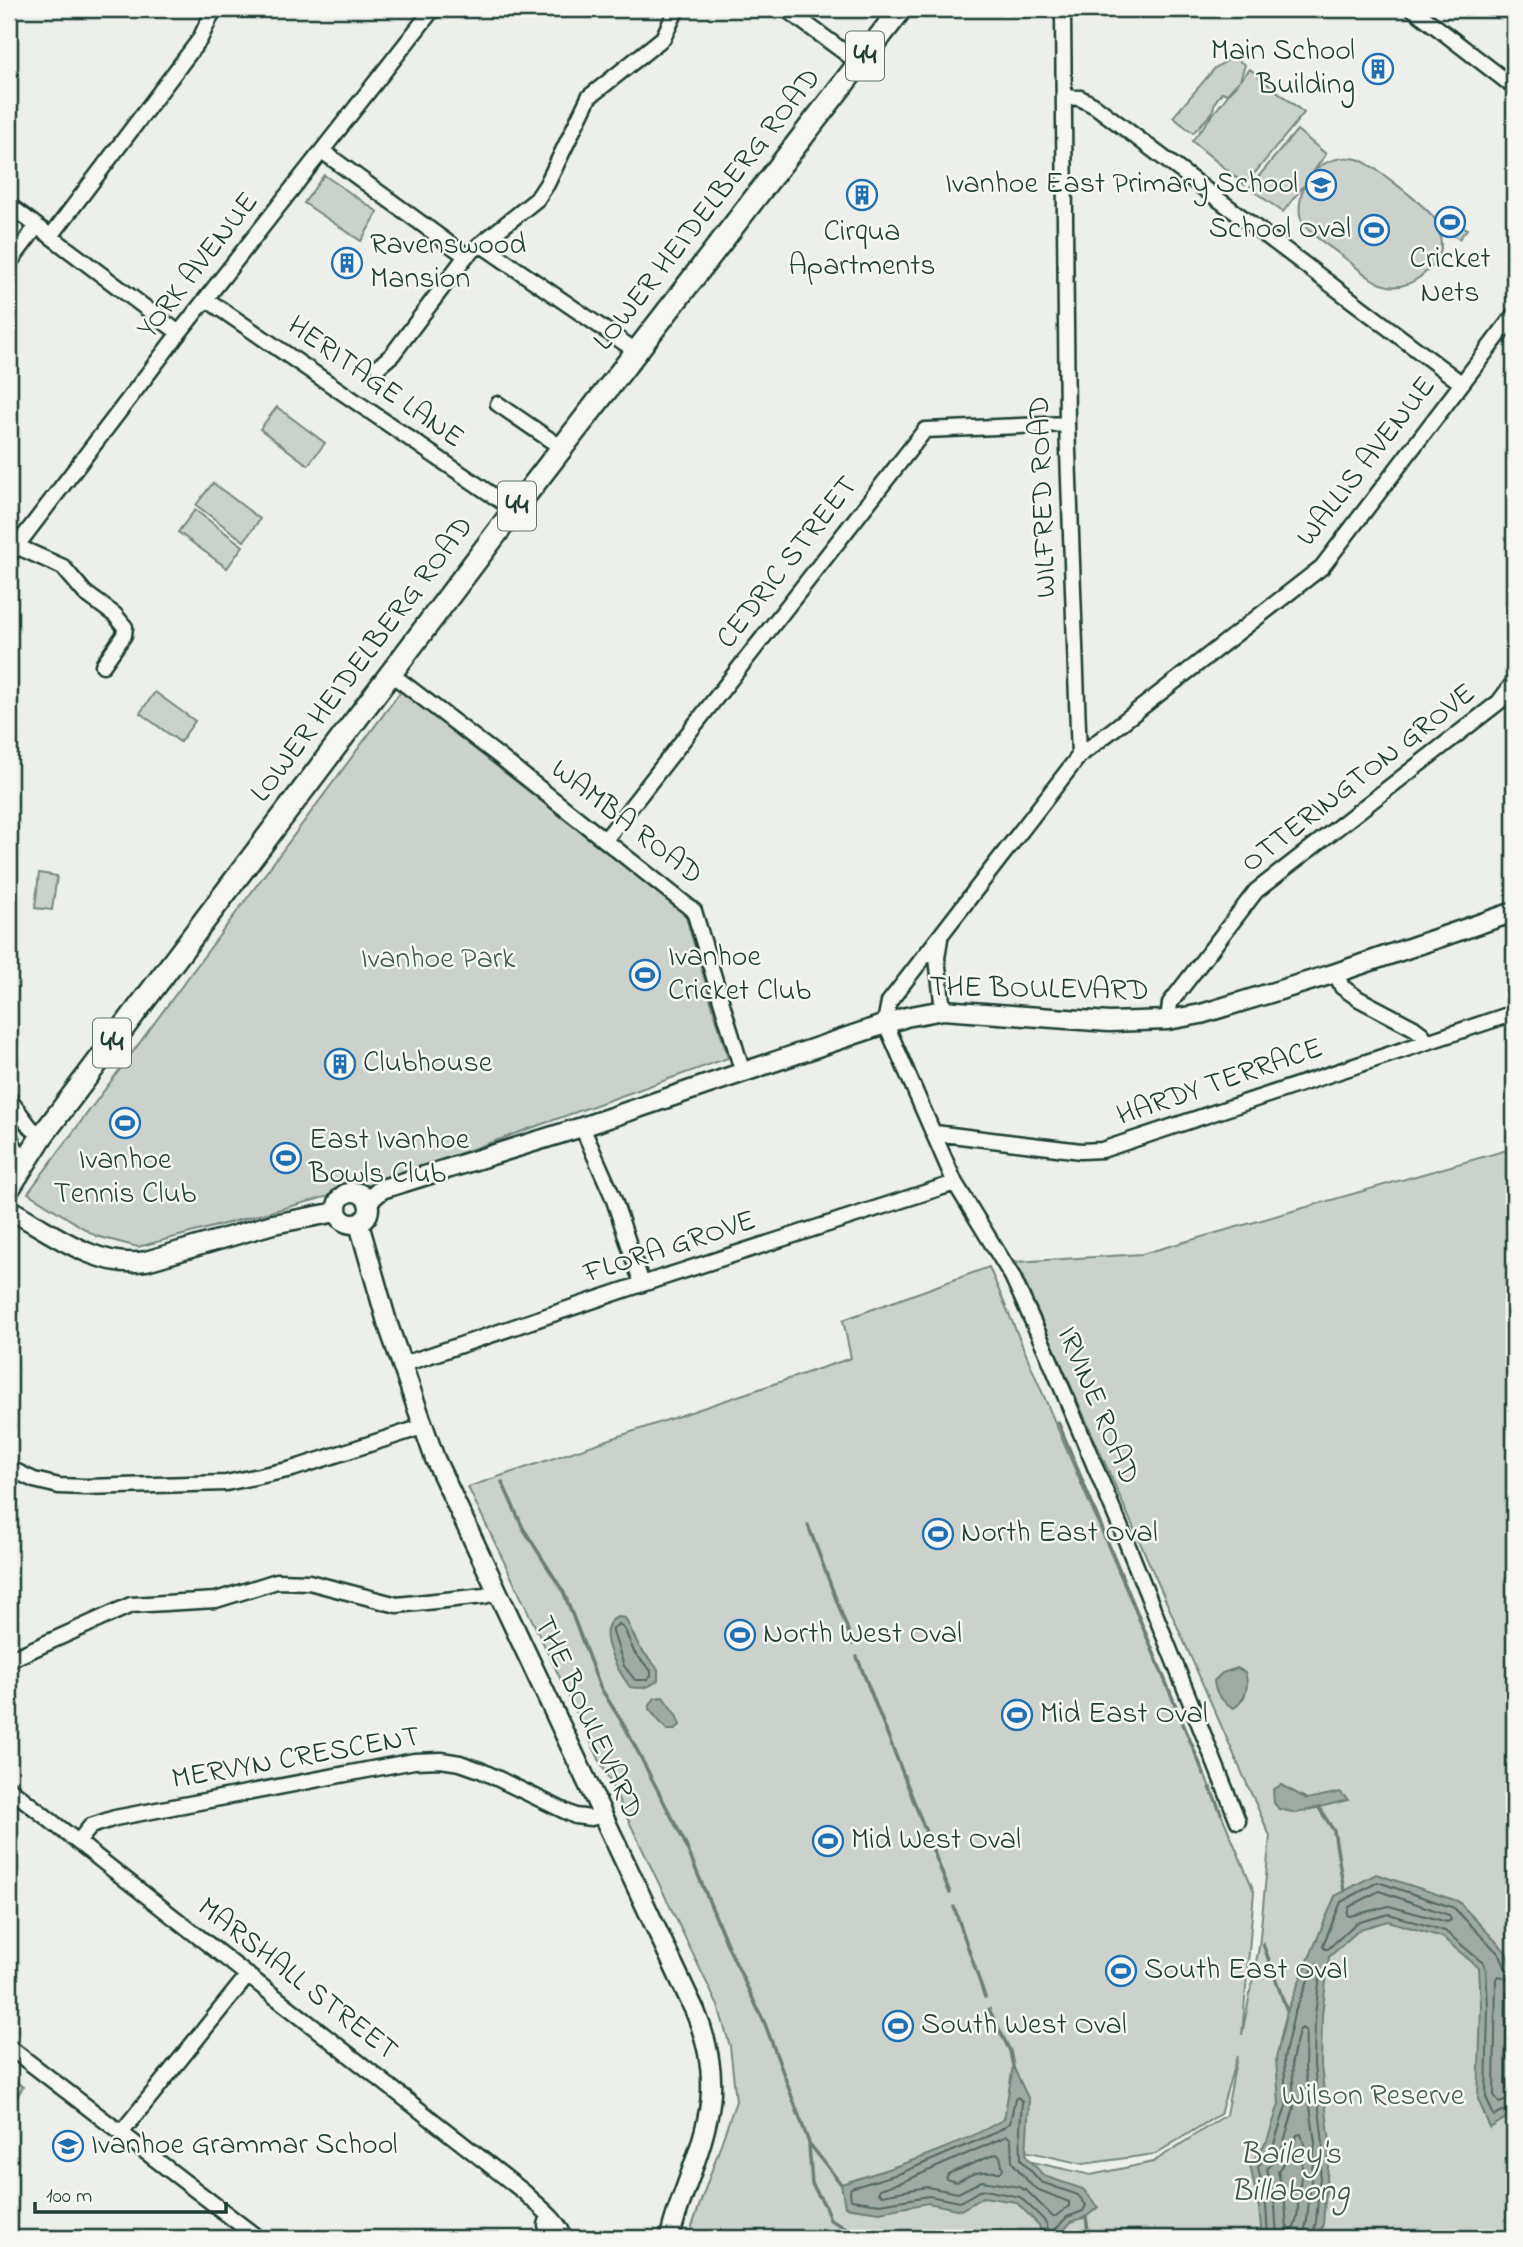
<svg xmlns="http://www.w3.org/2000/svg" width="1523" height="2247" viewBox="0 0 1523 2247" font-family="'Indie Flower',sans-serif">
	<rect width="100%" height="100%" fill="#edefea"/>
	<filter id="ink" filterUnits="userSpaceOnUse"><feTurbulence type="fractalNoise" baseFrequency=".0143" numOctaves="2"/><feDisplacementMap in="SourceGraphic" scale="14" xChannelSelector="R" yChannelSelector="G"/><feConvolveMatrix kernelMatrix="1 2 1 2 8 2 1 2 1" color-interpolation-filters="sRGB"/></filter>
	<g filter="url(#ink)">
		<path fill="#cbd2cc" stroke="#758880" stroke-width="2" fill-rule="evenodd" d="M 1233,57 L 1245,65 L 1240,80 L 1250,69 L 1304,113 L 1245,185 L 1192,141 L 1239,81 L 1227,94 L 1222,92 L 1215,102 L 1212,113 L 1193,133 L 1173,117 L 1215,68 Z
			M 1297,130 L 1326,154 L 1313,172 C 1324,161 1342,155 1357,159 C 1370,162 1430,209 1436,221 C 1440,230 1443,248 1439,258 C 1436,264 1426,272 1420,277 C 1387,301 1368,275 1342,256 C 1331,247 1308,234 1302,221 C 1297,212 1301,194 1304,185 L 1283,212 L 1249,188 Z
			M 324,175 L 378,212 L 361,241 L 304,203 Z
			M 1448,216 L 1467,229 L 1459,239 L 1442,228 Z
			M 277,407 L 325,443 L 308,465 L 260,429 Z
			M 213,483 L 260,519 L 244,541 L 196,505 Z
			M 195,510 L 243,546 L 227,568 L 178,532 Z
			M 401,691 L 685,914 L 728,1058 L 374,1184 L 138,1247 L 96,1236 L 28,1193 Z
			M 155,692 L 195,721 L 180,742 L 140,713 Z
			M 39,873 L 57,876 L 52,910 L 35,908 Z
			M 1514,1148 L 1514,2238 L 688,2238 L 736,2101 L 730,2046 L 718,2006 L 468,1487 L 851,1358 L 843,1320 L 989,1267 L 1254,1891 L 1242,2035 L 1259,1947 L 1270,1836 L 1016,1262 L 1142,1254 ZM 1237,2056 L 1226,2115 L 1153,2162 L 1091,2175 L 987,2152 L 853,2181 L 899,2166 L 989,2143 L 1083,2164 L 1155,2154 L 1220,2114 Z
			M 9,2076 L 23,2087 L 9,2109 Z"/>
		<path fill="#9faaa4" stroke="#6c7e77" stroke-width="2" d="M 618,1617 L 625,1618 L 640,1648 L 658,1669 L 658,1680 C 649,1688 642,1689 630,1687 C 619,1672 591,1627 618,1617 Z
			M 1237,1668 L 1245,1672 C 1249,1686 1247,1699 1234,1708 C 1222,1702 1215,1694 1214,1681 L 1222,1673 Z
			M 663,1697 L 676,1715 L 680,1725 L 675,1730 L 667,1730 L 649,1709 L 651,1703 L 655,1698 Z
			M 1281,1785 L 1307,1799 L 1340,1792 L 1348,1800 L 1296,1813 L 1279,1809 L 1274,1803 L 1273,1790 Z
			M 1376,1874 L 1458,1901 L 1506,1952 L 1514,1972 L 1514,2113 L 1490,2128 L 1478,2099 L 1481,2006 L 1479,1968 L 1442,1937 L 1388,1921 L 1360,1929 L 1329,1957 L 1322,2015 L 1321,2066 L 1330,2143 L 1323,2224 L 1318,2238 L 1262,2238 L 1259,2208 L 1250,2165 L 1267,2141 L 1279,2104 L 1276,2058 L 1287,2011 L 1335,1896 Z
			M 1013,2066 L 1029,2100 L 1026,2156 L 1044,2176 L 1083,2189 L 1098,2207 L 1086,2217 L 1071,2222 L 1057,2238 L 1043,2238 L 1039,2225 L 1016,2202 L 983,2197 L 961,2210 L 928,2203 L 880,2212 L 845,2207 L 841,2184 C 896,2167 955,2148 1004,2119 Z"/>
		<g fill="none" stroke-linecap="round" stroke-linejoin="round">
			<path stroke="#526961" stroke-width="2" d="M 619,1624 L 625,1630 L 634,1652 L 651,1671 L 651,1676 L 647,1680 L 635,1680 L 624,1666 L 613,1632 L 613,1628 Z
				M 1379,1891 L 1449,1915 L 1451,1920 L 1447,1922 L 1389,1906 L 1350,1916 L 1347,1915 L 1349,1907 Z
				M 1514,1972 L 1506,1969 L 1500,1955 L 1454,1908 L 1378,1882 L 1341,1902 L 1323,1945 L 1325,1949 L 1328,1949 L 1356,1923 L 1389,1914 L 1445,1931 L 1483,1963 L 1486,1969 L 1488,2006 L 1486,2097 L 1494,2116 L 1514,2107
				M 1514,1980 L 1499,1976 L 1496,1979 L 1494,2095 L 1499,2103 L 1514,2098
				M 1514,1991 L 1509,1991 L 1507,1994 L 1505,2085 L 1507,2088 L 1514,2088
				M 1018,2097 L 1022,2102 L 1020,2128 L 1021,2160 L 1041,2182 L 1078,2195 L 1086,2205 L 1083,2211 L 1067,2217 L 1053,2232 L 1049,2231 L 1045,2221 L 1020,2197 L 985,2190 L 979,2191 L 960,2202 L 929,2196 L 880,2204 L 851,2200 L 850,2191 L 851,2188 L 901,2173 L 993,2134 L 1010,2123 L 1015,2099 Z
				M 1301,2134 L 1304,2144 L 1297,2218 L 1294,2228 L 1290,2230 L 1287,2227 L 1285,2203 L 1278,2171 L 1291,2152 L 1297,2135 Z
				M 1007,2136 L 1011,2139 L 1012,2162 L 1032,2186 L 1039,2190 L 1069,2202 L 1069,2206 L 1056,2216 L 1052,2216 L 1027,2191 L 1019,2187 L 982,2181 L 958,2193 L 927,2187 L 882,2195 L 878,2193 L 880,2189 L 905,2181 Z
				M 996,2154 L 1000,2156 L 1003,2169 L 1001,2172 C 980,2171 976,2171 957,2182 L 946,2179 L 948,2174 Z
				M 1268,2238 L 1266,2206 L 1258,2167 L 1274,2144 L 1286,2106 L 1284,2058 L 1294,2014 L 1314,1966 L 1317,1964 L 1321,1968 L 1315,2015 L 1314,2066 L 1323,2143 L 1316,2222 L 1312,2238
				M 1277,2238 L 1275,2206 L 1267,2169 L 1282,2148 L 1294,2108 L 1292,2060 L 1299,2031 L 1302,2028 L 1306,2031 L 1305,2068 L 1315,2143 L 1307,2220 L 1303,2238"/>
			<path stroke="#6c7e77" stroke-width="3.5" d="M 1058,1422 L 1204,1774
				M 502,1482 L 523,1528 L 564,1593 L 600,1687 L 625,1727 L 684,1841 L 729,1949 L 765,2024 L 809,2143 L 841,2184
				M 808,1525 L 853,1644
				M 857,1657 L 950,1893
				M 1210,1787 L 1221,1813
				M 1319,1808 L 1334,1831 L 1344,1891
				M 954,1907 L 985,1997
				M 1263,1944 L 1287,2011
				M 989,2009 L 1010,2051 L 1013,2066
				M 809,2145 L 812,2184 L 825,2206 L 830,2220 L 866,2238
				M 1086,2217 L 1088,2231"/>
			<g stroke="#1f3d34" stroke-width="19">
				<path id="minor" d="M 786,9 L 859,63
					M 1060,9 L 1063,17 L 1067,424 L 1079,756 L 889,1002 L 885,1022 L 955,1183 L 1012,1276 L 1048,1355 L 1122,1531 L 1238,1821
					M 1413,9 L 1514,87
					M 1065,97 L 1080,98 L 1095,106 L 1461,383
					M 322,151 L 466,256
					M 9,205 L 179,333
					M 51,236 L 200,39 L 214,9
					M 480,244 L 636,351
					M 9,263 L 37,226
					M 206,299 L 514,510
					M 379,366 L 392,355 L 466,256 L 537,199 L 547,184 L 589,97 L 663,38 L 677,9
					M 498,404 L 562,448
					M 16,546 L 63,567 L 85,593 L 115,615 L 125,627 L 124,635 L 103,665
					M 9,556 L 179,333 L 433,9
					M 390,673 L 500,757 L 694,911 L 743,1073
					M 1079,756 L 1322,567 L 1514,315
					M 605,840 L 925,430 L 1067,424
					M 940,939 L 937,958 L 943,1010
					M 1336,973 L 1342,987 L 1359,999 L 1414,1028 L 1422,1034 L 1426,1041
					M 1168,1020 L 1170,1003 L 1256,891 L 1499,702 L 1514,682
					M 9,1099 L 30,1127 L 42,1136
					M 582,1127 L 613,1197 L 642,1284
					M 935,1133 L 1081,1151 L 1102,1150 L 1514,1013
					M 9,1135 L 15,1148 L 26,1160
					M 401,1365 L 642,1284 L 955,1183
					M 9,1468 L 34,1480 L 59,1486 L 85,1487 L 226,1483 L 292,1469 L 422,1427
					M 9,1660 L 131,1605 L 216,1600 L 277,1581 L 309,1582 L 397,1605 L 484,1596 L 496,1592
					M 9,1788 L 524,2192 C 539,2207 558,2219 565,2238
					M 78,1842 L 91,1826 L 115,1818 L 414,1761 L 441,1760 L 460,1763 L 480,1770 L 575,1816 L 591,1818 L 602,1815
					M 9,2047 L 258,2238
					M 121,2133 L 248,1975
					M 549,2216 L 546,2225 L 551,2238"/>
			</g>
			<g stroke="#1f3d34" stroke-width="23">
				<path id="tertiary" d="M337 1208a16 16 0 1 1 32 0a16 16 0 1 1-32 0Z
					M 368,1201 L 382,1189 L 582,1127 L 906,1017 L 943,1010 L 1109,1022 L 1168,1020 L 1201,1014 L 1336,973 L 1514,912
					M 9,1209 C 49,1231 98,1270 146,1261 L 273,1224 L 337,1212
					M 359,1224 L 387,1322 L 435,1459 L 695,2011 C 724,2080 710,2121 686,2187 C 680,2204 673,2221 670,2238"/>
			</g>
			<g stroke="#1f3d34" stroke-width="26">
				<path id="primary" d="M 9,1188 L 42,1136 L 514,510 L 901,9"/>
			</g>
			<use href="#minor" stroke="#f6f6f2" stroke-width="14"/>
			<use href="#tertiary" stroke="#f6f6f2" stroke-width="18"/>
			<use href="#primary" stroke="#f6f6f2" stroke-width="21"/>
		</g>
	</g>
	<defs>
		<g id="building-ring" transform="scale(1.575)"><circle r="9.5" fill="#f6f6f2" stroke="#1f6fb2" stroke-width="1.5"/><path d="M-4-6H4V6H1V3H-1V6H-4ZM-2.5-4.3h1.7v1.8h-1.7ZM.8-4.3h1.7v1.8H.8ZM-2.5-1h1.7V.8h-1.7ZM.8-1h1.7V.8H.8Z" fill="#1f6fb2"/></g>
		<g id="school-ring" transform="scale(1.575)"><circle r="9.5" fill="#f6f6f2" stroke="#1f6fb2" stroke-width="1.5"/><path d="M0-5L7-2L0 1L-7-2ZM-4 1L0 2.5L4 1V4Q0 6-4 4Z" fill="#1f6fb2"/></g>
		<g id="stadium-ring" transform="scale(1.575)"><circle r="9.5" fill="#f6f6f2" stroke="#1f6fb2" stroke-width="1.5"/><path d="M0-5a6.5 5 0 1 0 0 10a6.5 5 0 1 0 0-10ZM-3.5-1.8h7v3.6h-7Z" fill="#1f6fb2"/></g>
	</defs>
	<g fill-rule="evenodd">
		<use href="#building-ring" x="1378" y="69"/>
		<use href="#school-ring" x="1321" y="185"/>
		<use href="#building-ring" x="862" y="195"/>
		<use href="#stadium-ring" x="1450" y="222"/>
		<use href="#stadium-ring" x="1374" y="230"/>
		<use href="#building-ring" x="347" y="263"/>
		<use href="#stadium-ring" x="645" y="975"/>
		<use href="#building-ring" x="340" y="1064"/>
		<use href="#stadium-ring" x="125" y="1123"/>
		<use href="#stadium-ring" x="286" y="1158"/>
		<use href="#stadium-ring" x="938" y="1534"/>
		<use href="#stadium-ring" x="740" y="1635"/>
		<use href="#stadium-ring" x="1017" y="1715"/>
		<use href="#stadium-ring" x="828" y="1841"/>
		<use href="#stadium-ring" x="1121" y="1971"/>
		<use href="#stadium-ring" x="898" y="2026"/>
		<use href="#school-ring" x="68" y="2146"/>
	</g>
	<g text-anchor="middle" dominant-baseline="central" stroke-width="5" stroke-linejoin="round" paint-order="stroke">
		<g fill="#f6f6f2" stroke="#60746d" stroke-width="2">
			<rect x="846" y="31.5" width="38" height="49" rx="5"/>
			<rect x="498" y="481.5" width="38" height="49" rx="5"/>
			<rect x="93" y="1018.5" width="38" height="49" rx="5"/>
		</g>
		<g font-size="28" font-weight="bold" fill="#1f3d34">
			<text x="865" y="56">44</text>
			<text x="517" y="506">44</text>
			<text x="112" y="1043">44</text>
		</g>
		<g font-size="30" fill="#1f3d34" stroke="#f6f6f2" text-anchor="start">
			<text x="1355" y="52" text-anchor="end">Main School<tspan x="1355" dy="34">Building</tspan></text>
			<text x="1298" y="185" text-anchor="end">Ivanhoe East Primary School</text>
			<text x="1351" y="230" text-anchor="end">School Oval</text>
			<text x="862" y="233" text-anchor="middle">Cirqua<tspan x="862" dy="34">Apartments</tspan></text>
			<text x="370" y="246">Ravenswood<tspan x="370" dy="34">Mansion</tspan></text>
			<text x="1450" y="260" text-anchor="middle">Cricket<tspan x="1450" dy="34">Nets</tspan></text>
			<text x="668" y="958">Ivanhoe<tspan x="668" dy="34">Cricket Club</tspan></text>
			<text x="363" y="1064">Clubhouse</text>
			<text x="309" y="1141">East Ivanhoe<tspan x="309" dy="34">Bowls Club</tspan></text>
			<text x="125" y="1161" text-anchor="middle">Ivanhoe<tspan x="125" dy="34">Tennis Club</tspan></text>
			<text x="961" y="1534">North East Oval</text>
			<text x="763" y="1635">North West Oval</text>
			<text x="1040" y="1715">Mid East Oval</text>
			<text x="851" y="1841">Mid West Oval</text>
			<text x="1144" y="1971">South East Oval</text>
			<text x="921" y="2026">South West Oval</text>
			<text x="91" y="2146">Ivanhoe Grammar School</text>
		</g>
		<g font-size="30" fill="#1f3d34" stroke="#f6f6f2">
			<text transform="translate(708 210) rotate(-52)">LOWER HEIDELBERG ROAD</text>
			<text transform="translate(199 266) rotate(-52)">YORK AVENUE</text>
			<text transform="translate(375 383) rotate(35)">HERITAGE LANE</text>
			<text transform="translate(1367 462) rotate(-52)">WALLIS AVENUE</text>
			<text transform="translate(1044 497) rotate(-92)">WILFRED ROAD</text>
			<text transform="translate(788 563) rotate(-52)">CEDRIC STREET</text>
			<text transform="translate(363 660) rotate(-53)">LOWER HEIDELBERG ROAD</text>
			<text transform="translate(1359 779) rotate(-38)">OTTERINGTON GROVE</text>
			<text transform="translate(626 823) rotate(38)">WAMBA ROAD</text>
			<text transform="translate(1039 990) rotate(1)">THE BOULEVARD</text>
			<text transform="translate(1220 1083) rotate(-19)">HARDY TERRACE</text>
			<text transform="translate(670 1248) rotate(-18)">FLORA GROVE</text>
			<text transform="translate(1097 1406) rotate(67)">IRVINE ROAD</text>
			<text transform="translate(587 1718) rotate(65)">THE BOULEVARD</text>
			<text transform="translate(296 1759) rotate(-10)">MERVYN CRESCENT</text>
			<text transform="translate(297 1980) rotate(38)">MARSHALL STREET</text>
		</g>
		<g font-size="30" fill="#415b52" stroke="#f6f6f2">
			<text x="438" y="960">Ivanhoe Park</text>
			<text x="1373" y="2097">Wilson Reserve</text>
		</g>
		<g font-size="32" font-style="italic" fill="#3f5850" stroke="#f6f6f2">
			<text x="1290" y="2155">Bailey's<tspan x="1290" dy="37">Billabong</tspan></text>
		</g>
	</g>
	<rect width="1523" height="2247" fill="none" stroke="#f6f6f2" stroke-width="35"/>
	<rect x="18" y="18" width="1488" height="2212" fill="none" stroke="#1f3d34" stroke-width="2.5" filter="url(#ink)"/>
	<path d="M35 2202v10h191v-10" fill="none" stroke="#1f3d34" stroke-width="3.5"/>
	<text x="46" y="2202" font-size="21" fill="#1f3d34" stroke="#f6f6f2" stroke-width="5" paint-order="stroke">100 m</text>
</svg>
